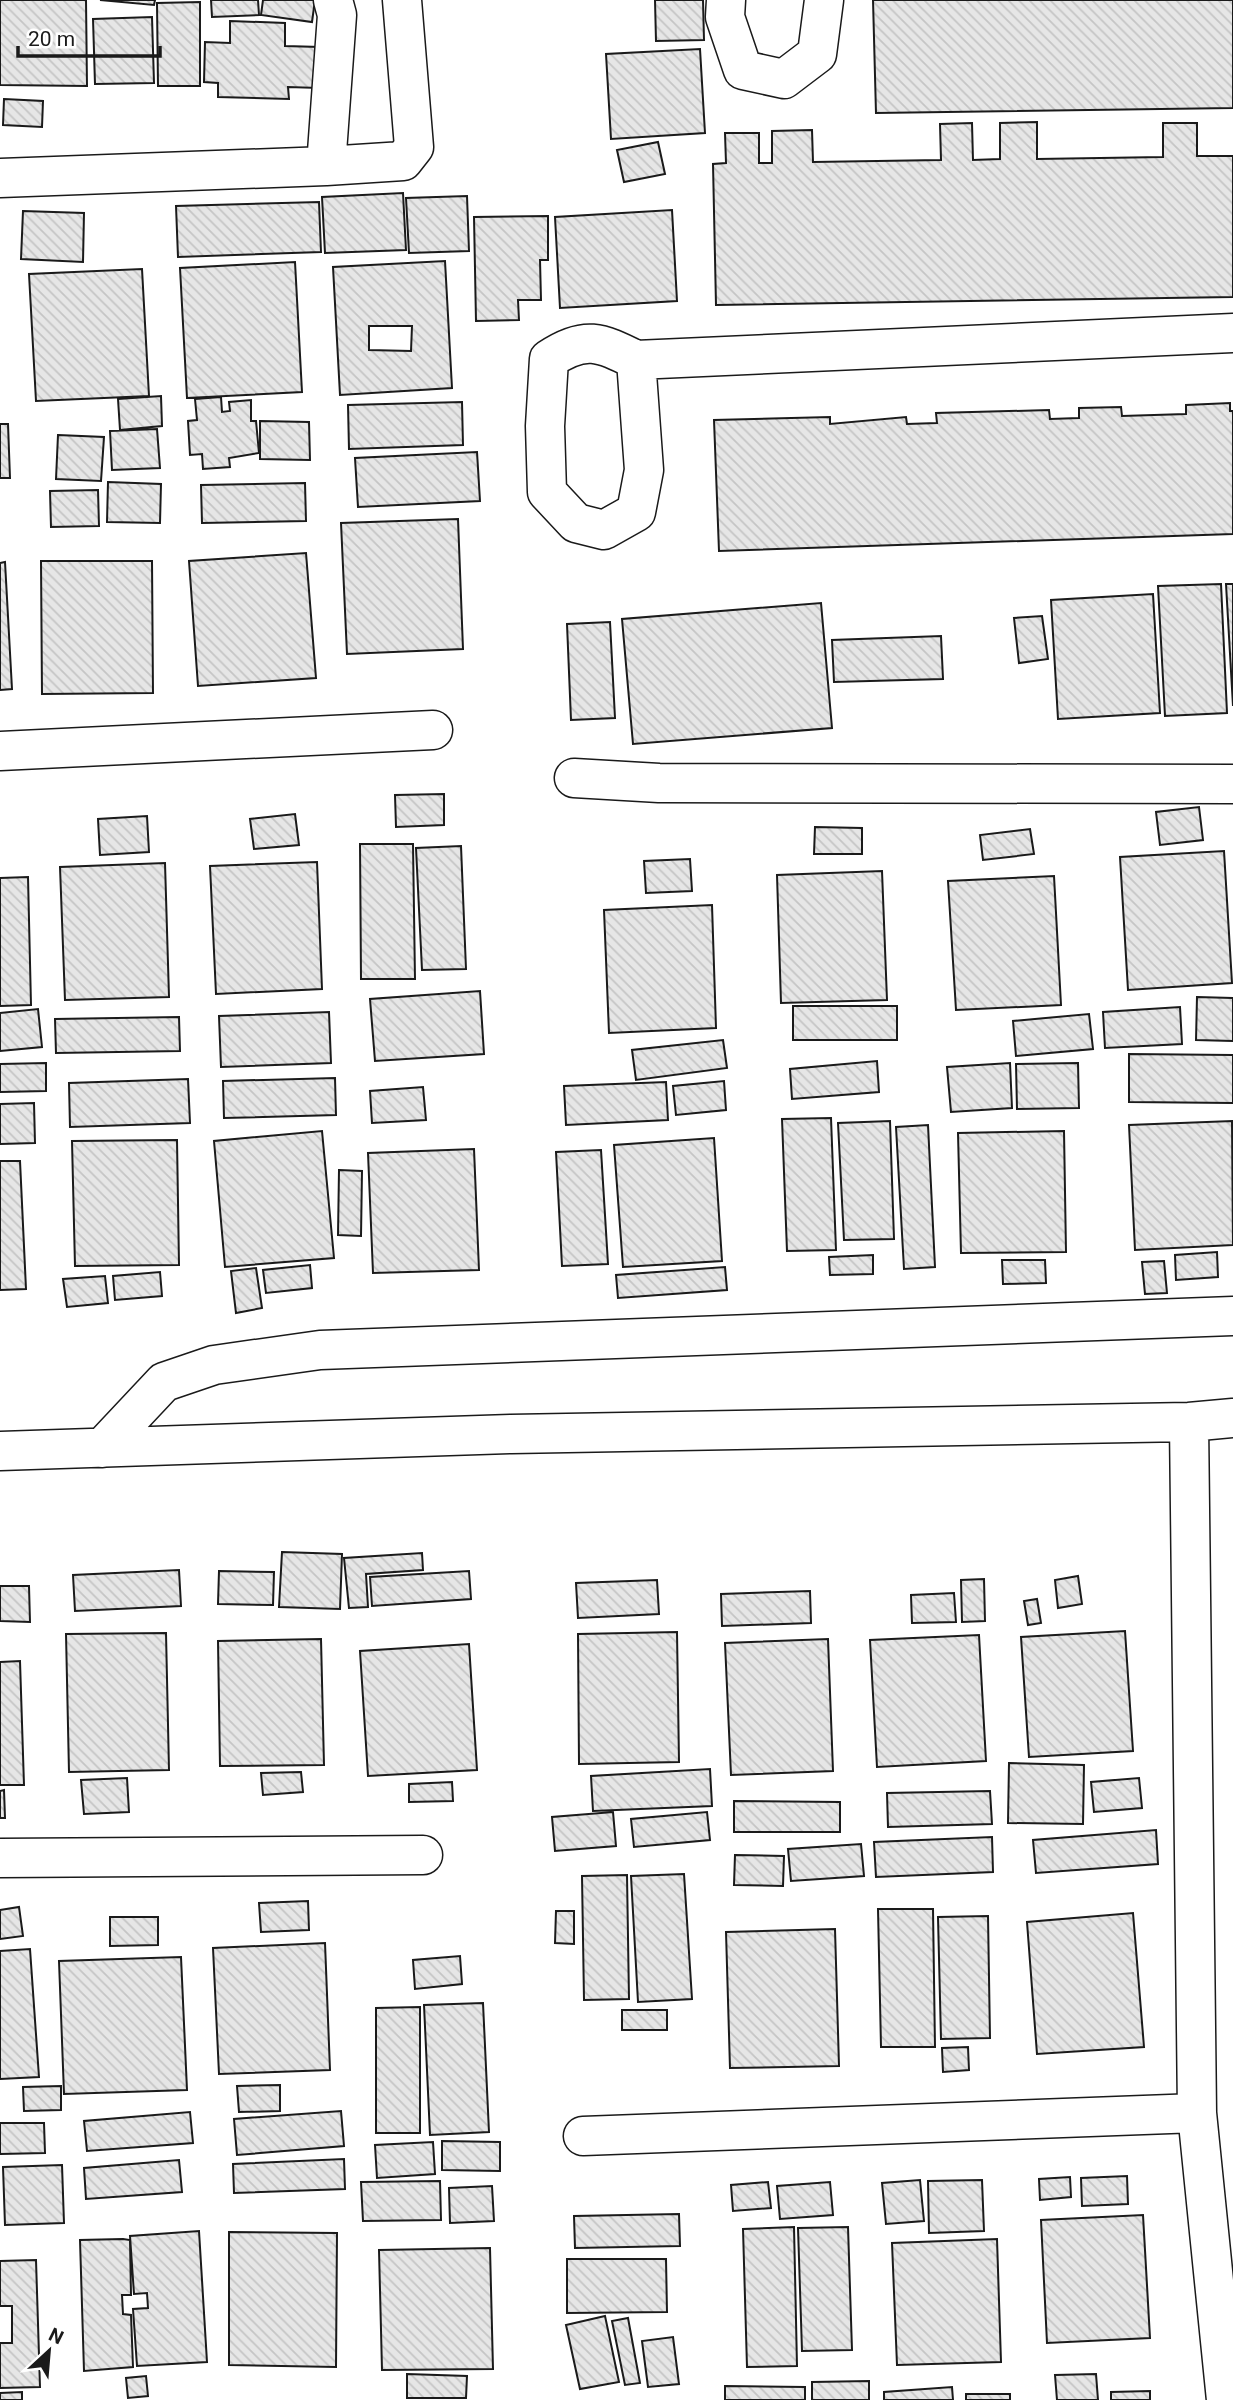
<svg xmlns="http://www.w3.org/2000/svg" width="1233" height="2400" viewBox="0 0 1233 2400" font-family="Roboto,sans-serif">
	<defs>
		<pattern id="building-back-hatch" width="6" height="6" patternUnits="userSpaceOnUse" patternTransform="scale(1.75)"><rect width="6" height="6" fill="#e6e6e6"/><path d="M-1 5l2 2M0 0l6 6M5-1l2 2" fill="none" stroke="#c5c5c5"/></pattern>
	</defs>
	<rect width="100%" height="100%" fill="#fff"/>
	<path fill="url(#building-back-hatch)" stroke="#1a1a1a" stroke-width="2" fill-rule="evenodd" d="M 0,0 L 86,0 L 87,86 L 0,85 Z
		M 100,0 L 155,0 L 154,5 Z
		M 211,0 L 258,0 L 259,15 L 212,17 Z
		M 263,0 L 315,0 L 312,22 L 261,15 Z
		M 655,0 L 703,0 L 704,40 L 656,41 Z
		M 873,0 L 1233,0 L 1233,108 L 876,113 Z
		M 200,2 L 200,86 L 158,86 L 157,3 Z
		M 152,17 L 154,83 L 95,84 L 93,19 Z
		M 230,21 L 285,23 L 285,46 L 320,47 L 319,88 L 288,87 L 289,99 L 218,97 L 218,83 L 204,82 L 205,42 L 230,43 Z
		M 700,49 L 705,133 L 611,139 L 606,54 Z
		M 4,99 L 43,101 L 42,127 L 3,125 Z
		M 1037,122 L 1037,159 L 1163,157 L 1163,123 L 1197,123 L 1197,156 L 1233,156 L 1233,297 L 716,305 L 713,164 L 726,163 L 725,133 L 759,133 L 759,163 L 772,163 L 772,131 L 812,130 L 813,162 L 941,160 L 940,124 L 972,123 L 973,160 L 1000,159 L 1000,123 Z
		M 658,142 L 665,174 L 624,182 L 617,150 Z
		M 403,193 L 406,250 L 325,253 L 322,197 Z
		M 467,196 L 469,251 L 409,253 L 406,198 Z
		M 319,202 L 321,252 L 178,257 L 176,206 Z
		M 672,210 L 677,301 L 560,308 L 555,217 Z
		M 23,211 L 84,213 L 83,262 L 21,259 Z
		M 548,216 L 548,260 L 540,260 L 541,300 L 518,300 L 519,320 L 476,321 L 474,217 Z
		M 445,261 L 452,388 L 340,395 L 333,267 ZM 369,326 L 412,326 L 411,351 L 369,350 Z
		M 295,262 L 302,392 L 187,398 L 180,268 Z
		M 142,269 L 149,396 L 36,401 L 29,274 Z
		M 161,396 L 162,426 L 120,430 L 118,399 Z
		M 221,397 L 222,412 L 230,411 L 229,402 L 251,400 L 251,421 L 256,421 L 259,453 L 229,458 L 230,467 L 203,469 L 202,454 L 190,455 L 188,421 L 197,420 L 195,399 Z
		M 462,402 L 463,445 L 349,449 L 348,405 Z
		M 1230,403 L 1230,411 L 1233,411 L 1233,534 L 719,551 L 714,420 L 830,417 L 830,424 L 906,417 L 907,424 L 937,423 L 936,413 L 1049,410 L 1050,419 L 1079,418 L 1079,408 L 1121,407 L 1122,416 L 1186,414 L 1186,405 Z
		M 260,421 L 309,422 L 310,460 L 260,459 Z
		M 0,424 L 8,424 L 10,478 L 0,478 Z
		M 157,429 L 160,468 L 112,470 L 110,431 Z
		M 58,435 L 104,437 L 101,481 L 56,479 Z
		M 477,452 L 480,501 L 358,507 L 355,458 Z
		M 108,482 L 161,484 L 160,523 L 107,522 Z
		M 305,483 L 306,521 L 202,523 L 201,485 Z
		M 98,490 L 99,526 L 51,527 L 50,491 Z
		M 458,519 L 463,649 L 347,654 L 341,523 Z
		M 306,553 L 316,678 L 198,686 L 189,561 Z
		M 41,561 L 152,561 L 153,693 L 42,694 Z
		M 5,562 L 12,689 L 0,690 L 0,563 Z
		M 1221,584 L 1227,713 L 1165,716 L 1158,586 Z
		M 1226,584 L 1233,584 L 1233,706 Z
		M 1153,594 L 1160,713 L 1058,719 L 1051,600 Z
		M 821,603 L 832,728 L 633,744 L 622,619 Z
		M 1042,616 L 1048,659 L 1019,663 L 1014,618 Z
		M 610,622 L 615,718 L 571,720 L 567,624 Z
		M 941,636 L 943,679 L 834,682 L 832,640 Z
		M 444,794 L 444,825 L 396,827 L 395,795 Z
		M 1199,807 L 1203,840 L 1160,845 L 1156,812 Z
		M 295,814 L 299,845 L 254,849 L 250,819 Z
		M 147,816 L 149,852 L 100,855 L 98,819 Z
		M 815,827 L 862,828 L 862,854 L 814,854 Z
		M 1030,829 L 1034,854 L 983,860 L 980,835 Z
		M 360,844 L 413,844 L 415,979 L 361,979 Z
		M 461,846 L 466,969 L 422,970 L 416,848 Z
		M 1224,851 L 1232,983 L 1128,990 L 1120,857 Z
		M 690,859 L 692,891 L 646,893 L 644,861 Z
		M 317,862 L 322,989 L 216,994 L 210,866 Z
		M 165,863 L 169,997 L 65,1000 L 60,867 Z
		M 882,871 L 887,1000 L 781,1003 L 777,875 Z
		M 1054,876 L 1061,1005 L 956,1010 L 948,881 Z
		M 28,877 L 31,1005 L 0,1006 L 0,878 Z
		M 712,905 L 716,1028 L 609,1033 L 604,910 Z
		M 480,991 L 484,1054 L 375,1061 L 370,999 Z
		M 1197,997 L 1233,998 L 1233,1041 L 1196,1040 Z
		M 793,1006 L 897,1006 L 897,1040 L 793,1040 Z
		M 1180,1007 L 1182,1044 L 1105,1048 L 1103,1012 Z
		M 38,1009 L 42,1047 L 0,1051 L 0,1013 Z
		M 329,1012 L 331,1063 L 221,1067 L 219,1016 Z
		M 1089,1014 L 1093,1049 L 1016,1056 L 1013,1021 Z
		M 179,1017 L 180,1051 L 56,1053 L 55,1019 Z
		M 723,1040 L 727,1068 L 636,1080 L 632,1050 Z
		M 1129,1054 L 1233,1055 L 1233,1103 L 1129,1102 Z
		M 877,1061 L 879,1092 L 792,1099 L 790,1069 Z
		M 46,1063 L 46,1091 L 0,1092 L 0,1064 Z
		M 1010,1063 L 1012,1108 L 951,1112 L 947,1067 Z
		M 1078,1063 L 1079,1108 L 1017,1109 L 1016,1064 Z
		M 335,1078 L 336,1115 L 224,1118 L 223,1081 Z
		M 188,1079 L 190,1123 L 70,1127 L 69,1083 Z
		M 724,1081 L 726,1110 L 676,1115 L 673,1086 Z
		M 666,1082 L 668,1120 L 566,1125 L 564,1086 Z
		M 423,1087 L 426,1120 L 372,1123 L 370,1091 Z
		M 34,1103 L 35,1143 L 0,1144 L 0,1104 Z
		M 831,1118 L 836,1250 L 787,1251 L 782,1119 Z
		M 890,1121 L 894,1239 L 844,1240 L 838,1123 Z
		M 1232,1121 L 1233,1245 L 1135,1250 L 1129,1125 Z
		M 928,1125 L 935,1267 L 904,1269 L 896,1127 Z
		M 322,1131 L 334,1258 L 225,1267 L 214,1141 Z
		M 1064,1131 L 1066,1252 L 961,1253 L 958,1133 Z
		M 714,1138 L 722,1261 L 623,1267 L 614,1145 Z
		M 177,1140 L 179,1265 L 75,1266 L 72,1141 Z
		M 474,1149 L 479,1270 L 373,1273 L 368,1153 Z
		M 601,1150 L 608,1264 L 562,1266 L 556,1152 Z
		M 0,1161 L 20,1161 L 26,1289 L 0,1290 Z
		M 339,1170 L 362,1171 L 361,1236 L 338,1235 Z
		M 1217,1252 L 1218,1277 L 1176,1280 L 1175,1255 Z
		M 873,1255 L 873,1274 L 830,1275 L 829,1257 Z
		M 1002,1260 L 1045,1260 L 1046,1283 L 1003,1284 Z
		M 1164,1261 L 1167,1293 L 1145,1294 L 1142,1262 Z
		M 310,1265 L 312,1288 L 266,1293 L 263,1270 Z
		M 725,1267 L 727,1290 L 618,1298 L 616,1275 Z
		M 256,1268 L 262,1308 L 236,1313 L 231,1271 Z
		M 160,1272 L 162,1296 L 115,1300 L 113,1276 Z
		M 105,1276 L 108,1303 L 67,1307 L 63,1279 Z
		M 282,1552 L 342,1554 L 340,1609 L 279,1607 Z
		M 422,1553 L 423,1570 L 366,1574 L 368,1607 L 349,1608 L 344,1558 Z
		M 179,1570 L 181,1606 L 75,1611 L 73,1575 Z
		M 219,1571 L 274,1572 L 273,1605 L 218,1604 Z
		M 469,1571 L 471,1599 L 372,1606 L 370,1577 Z
		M 1078,1576 L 1082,1604 L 1058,1608 L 1055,1580 Z
		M 984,1579 L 985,1621 L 962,1622 L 961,1580 Z
		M 657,1580 L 659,1614 L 578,1618 L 576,1583 Z
		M 0,1586 L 29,1586 L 30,1622 L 0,1621 Z
		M 810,1591 L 811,1623 L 722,1626 L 721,1594 Z
		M 954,1593 L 956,1622 L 912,1623 L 911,1595 Z
		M 1037,1599 L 1041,1623 L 1028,1625 L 1024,1601 Z
		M 1125,1631 L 1133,1751 L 1029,1757 L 1021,1637 Z
		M 677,1632 L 679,1762 L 579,1764 L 578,1634 Z
		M 166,1633 L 169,1770 L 69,1772 L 66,1634 Z
		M 979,1635 L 986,1761 L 877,1767 L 870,1640 Z
		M 321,1639 L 324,1765 L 220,1766 L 218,1641 Z
		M 828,1639 L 833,1771 L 731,1775 L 725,1643 Z
		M 469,1644 L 477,1770 L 368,1776 L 360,1651 Z
		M 20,1661 L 24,1785 L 0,1785 L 0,1662 Z
		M 1009,1763 L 1084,1765 L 1083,1824 L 1008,1823 Z
		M 710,1769 L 712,1806 L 593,1811 L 591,1776 Z
		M 301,1772 L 303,1792 L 263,1795 L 261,1773 Z
		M 127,1778 L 129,1812 L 84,1814 L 81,1780 Z
		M 1139,1778 L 1142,1808 L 1094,1812 L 1091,1782 Z
		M 452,1782 L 453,1801 L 409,1802 L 409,1784 Z
		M 4,1790 L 5,1818 L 0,1818 L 0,1791 Z
		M 990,1791 L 992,1824 L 888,1827 L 887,1793 Z
		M 734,1801 L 840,1802 L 840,1832 L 734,1832 Z
		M 613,1812 L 616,1846 L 555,1851 L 552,1817 Z
		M 707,1812 L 710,1840 L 634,1847 L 631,1819 Z
		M 1156,1830 L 1158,1864 L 1036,1873 L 1033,1840 Z
		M 992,1837 L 993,1872 L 876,1877 L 874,1842 Z
		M 861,1844 L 864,1876 L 791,1881 L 788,1849 Z
		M 735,1855 L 784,1856 L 783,1886 L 734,1885 Z
		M 684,1874 L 692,1999 L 638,2002 L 631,1876 Z
		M 627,1875 L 629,1999 L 584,2000 L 582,1876 Z
		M 308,1901 L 309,1930 L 261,1932 L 259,1903 Z
		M 19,1907 L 23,1936 L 0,1939 L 0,1910 Z
		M 878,1909 L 933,1909 L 935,2047 L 881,2047 Z
		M 556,1911 L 574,1911 L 574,1944 L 555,1943 Z
		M 1133,1913 L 1144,2047 L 1037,2054 L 1027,1922 Z
		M 988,1916 L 990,2038 L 941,2039 L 938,1917 Z
		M 110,1917 L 158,1917 L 158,1945 L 110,1946 Z
		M 835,1929 L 839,2066 L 730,2068 L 726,1932 Z
		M 325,1943 L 330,2070 L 219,2074 L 213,1948 Z
		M 30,1949 L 39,2077 L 0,2079 L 0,1951 Z
		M 460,1956 L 462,1984 L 415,1989 L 413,1960 Z
		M 181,1957 L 187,2090 L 64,2094 L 59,1961 Z
		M 483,2003 L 489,2132 L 430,2135 L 424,2005 Z
		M 420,2007 L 420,2133 L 376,2133 L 376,2008 Z
		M 622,2010 L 667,2010 L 667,2030 L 622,2030 Z
		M 968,2047 L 969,2070 L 943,2072 L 942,2048 Z
		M 280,2085 L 280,2111 L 239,2112 L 237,2086 Z
		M 61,2086 L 61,2110 L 24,2111 L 23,2087 Z
		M 341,2111 L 344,2146 L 237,2155 L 234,2119 Z
		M 190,2112 L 193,2143 L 87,2151 L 84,2121 Z
		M 0,2123 L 44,2123 L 45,2153 L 0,2154 Z
		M 442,2141 L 500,2142 L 500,2171 L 442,2170 Z
		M 433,2142 L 435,2174 L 377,2178 L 375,2145 Z
		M 344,2159 L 345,2189 L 234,2193 L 233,2164 Z
		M 179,2160 L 182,2192 L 86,2199 L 84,2168 Z
		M 62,2165 L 64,2223 L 5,2225 L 3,2167 Z
		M 1127,2176 L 1128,2204 L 1082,2206 L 1081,2178 Z
		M 1070,2177 L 1071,2197 L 1040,2200 L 1039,2179 Z
		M 920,2180 L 924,2221 L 886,2224 L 882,2183 Z
		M 982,2180 L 984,2231 L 929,2233 L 928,2181 Z
		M 440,2181 L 441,2220 L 363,2221 L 361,2182 Z
		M 768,2182 L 771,2208 L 733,2211 L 731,2185 Z
		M 830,2182 L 833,2215 L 780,2219 L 777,2186 Z
		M 492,2186 L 494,2221 L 450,2223 L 449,2188 Z
		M 679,2214 L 680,2246 L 575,2248 L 574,2216 Z
		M 1143,2215 L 1150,2338 L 1047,2343 L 1041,2220 Z
		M 794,2227 L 797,2366 L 747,2367 L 743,2229 Z
		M 848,2227 L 852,2350 L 802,2351 L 798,2228 Z
		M 199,2231 L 207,2362 L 137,2366 L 133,2309 L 148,2308 L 147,2293 L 134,2294 L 130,2236 Z
		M 229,2232 L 337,2233 L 336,2367 L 229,2365 Z
		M 123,2239 L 130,2240 L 131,2295 L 122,2295 L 123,2314 L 131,2315 L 133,2367 L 84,2371 L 80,2240 Z
		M 997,2239 L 1001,2362 L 897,2365 L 892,2243 Z
		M 490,2248 L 493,2369 L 382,2370 L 379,2250 Z
		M 567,2259 L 666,2259 L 667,2312 L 567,2313 Z
		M 36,2260 L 40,2387 L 0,2388 L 0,2343 L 12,2343 L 12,2306 L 0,2306 L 0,2261 Z
		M 605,2316 L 619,2382 L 580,2389 L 566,2325 Z
		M 628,2318 L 640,2383 L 625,2385 L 612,2321 Z
		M 673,2337 L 679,2384 L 648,2387 L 642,2341 Z
		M 407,2374 L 467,2376 L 466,2398 L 407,2398 Z
		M 1096,2374 L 1098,2400 L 1057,2400 L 1055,2375 Z
		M 146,2376 L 148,2396 L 128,2398 L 126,2378 Z
		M 869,2381 L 869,2400 L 812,2400 L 812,2382 Z
		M 725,2386 L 805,2387 L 805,2400 L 725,2400 Z
		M 952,2387 L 953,2400 L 884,2400 L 884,2392 Z
		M 1150,2391 L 1150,2400 L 1111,2400 L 1111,2392 Z
		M 22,2392 L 22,2400 L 0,2400 L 0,2393 Z
		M 966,2394 L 1010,2394 L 1010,2400 L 966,2400 Z"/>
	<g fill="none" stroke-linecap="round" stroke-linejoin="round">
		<g stroke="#1a1a1a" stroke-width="41">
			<path id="minor" d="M 333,0 L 337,15 L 326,166 L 403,161 L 414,147 L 402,0
				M 726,0 L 725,17 L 743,70 L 784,79 L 817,54 L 824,0
				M 0,178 L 326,166
				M 636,360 L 644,470 L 636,512 L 604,530 L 576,523 L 547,492 L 545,426 L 549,359 C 585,335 600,342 636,360 L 1233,333
				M 0,751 L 433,730
				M 574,778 L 659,783 L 1233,784
				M 1189,1422 L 1197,2113 L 1226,2400
				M 102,1448 L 164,1382 L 214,1365 L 320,1350 L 1233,1316
				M 0,1451 L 511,1434 L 1189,1422 L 1233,1418
				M 0,1858 L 423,1855
				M 583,2136 L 1197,2113"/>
		</g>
		<use href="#minor" stroke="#fff" stroke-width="38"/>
	</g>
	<g transform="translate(49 2351) rotate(26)" stroke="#ffffff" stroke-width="5" paint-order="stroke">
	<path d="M0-5L12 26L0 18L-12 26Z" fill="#1a1a1a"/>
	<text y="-10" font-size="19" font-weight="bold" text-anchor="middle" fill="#1a1a1a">N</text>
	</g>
	<path d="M18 46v10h142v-10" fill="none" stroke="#1a1a1a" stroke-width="3.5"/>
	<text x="28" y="46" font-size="21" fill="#1a1a1a" stroke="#ffffff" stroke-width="5" paint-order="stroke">20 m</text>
</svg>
